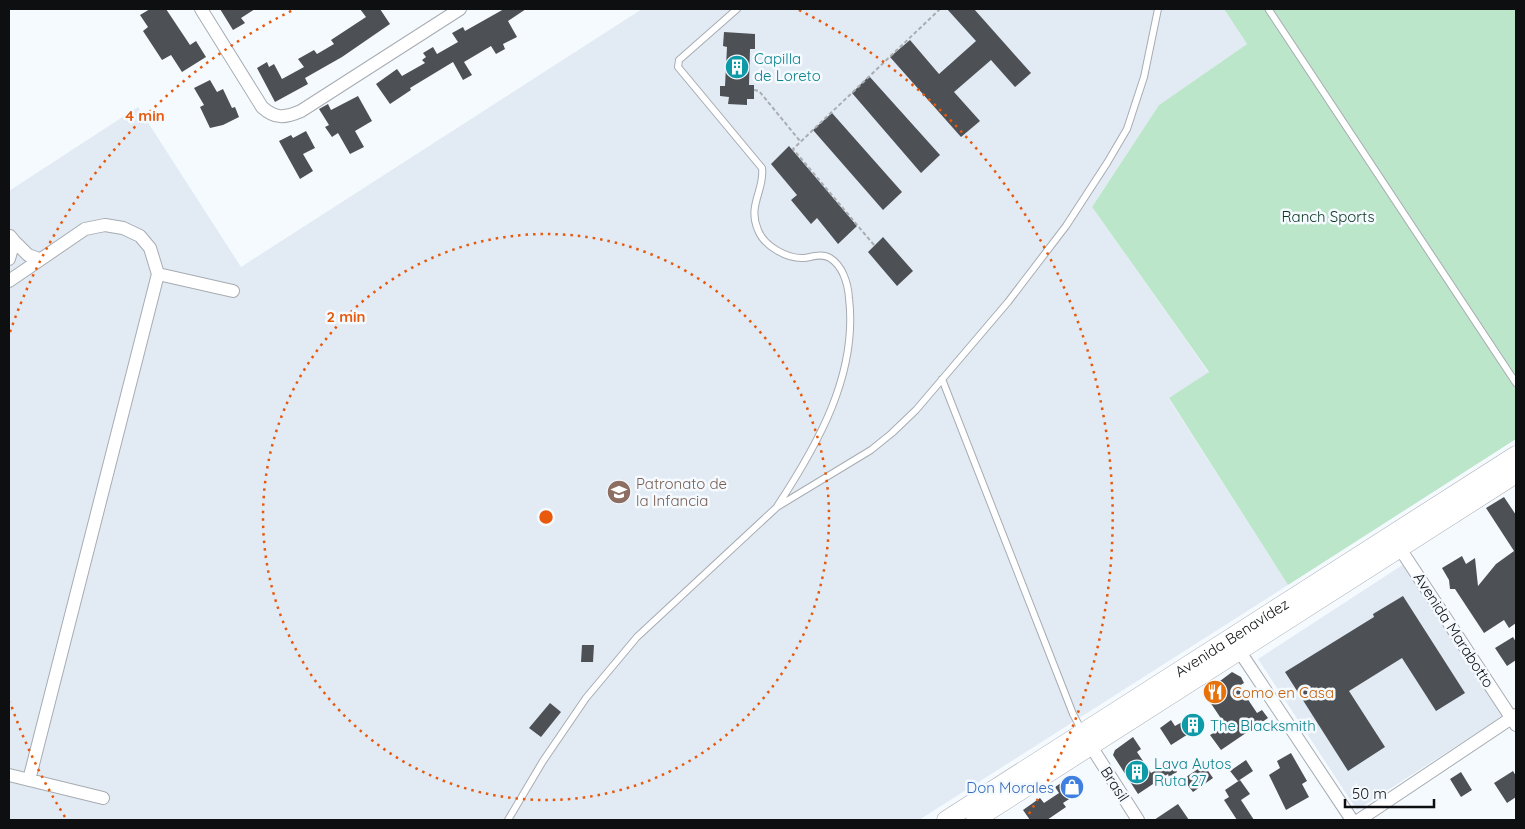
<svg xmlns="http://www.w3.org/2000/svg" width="1525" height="829" viewBox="0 0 1525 829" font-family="Quicksand,sans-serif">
	<rect width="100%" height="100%" fill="#f5faff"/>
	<path fill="#e2eaf4" d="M 642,9 L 1224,9 L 1247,44 L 1159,105 L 1092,207 L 1209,373 L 1169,399 L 1288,585 L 919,820 L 9,820 L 9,191 L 138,107 L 241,267 Z
		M 1404,564 L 1503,716 L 1357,810 L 1258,659 Z"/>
	<path fill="#bce6ca" d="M 1224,9 L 1516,9 L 1516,439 L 1288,585 L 1169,398 L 1209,372 L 1092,207 L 1159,105 L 1247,44 Z"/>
	<path fill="#4d5156" d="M 150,9 L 166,9 L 190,45 L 196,41 L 206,57 L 182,72 L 171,55 L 162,60 L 143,31 L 148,27 L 140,15 Z
		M 220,9 L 255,9 L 241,18 L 245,23 L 233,30 Z
		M 360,9 L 380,9 L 390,24 L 342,57 L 305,78 L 308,84 L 275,102 L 257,68 L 267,62 L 269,67 L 274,64 L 282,79 L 304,67 L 298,59 L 314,50 L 317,54 L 334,44 L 331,40 L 366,17 Z
		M 504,9 L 526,9 L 508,21 L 517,37 L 503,44 L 505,49 L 496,54 L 491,46 L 464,62 L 472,75 L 463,80 L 453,62 L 410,88 L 411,90 L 390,104 L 376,84 L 397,69 L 402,76 L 425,63 L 422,60 L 426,57 L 423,53 L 433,47 L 437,54 L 458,42 L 452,33 L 463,27 L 465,31 Z
		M 947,9 L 974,9 L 1031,73 L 1015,87 L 991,60 L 954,92 L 980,121 L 961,137 L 890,57 L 910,40 L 939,74 L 976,41 Z
		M 724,32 L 755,34 L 755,49 L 750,49 L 749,85 L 754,85 L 754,99 L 747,99 L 747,105 L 728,104 L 729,97 L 720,96 L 720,86 L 725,86 L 727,47 L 723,46 Z
		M 869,76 L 940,155 L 921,173 L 852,93 Z
		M 210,80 L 217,92 L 223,89 L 232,108 L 235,107 L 239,117 L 223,125 L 210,128 L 200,107 L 204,105 L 194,88 Z
		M 358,96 L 372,121 L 355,131 L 364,147 L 350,154 L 338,133 L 332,137 L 325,127 L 329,125 L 319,109 L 328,104 L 331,110 Z
		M 832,113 L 902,192 L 883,210 L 813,130 Z
		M 306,131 L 315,148 L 303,154 L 313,171 L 300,179 L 279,141 L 291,135 L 293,138 Z
		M 789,146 L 857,226 L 838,244 L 817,218 L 811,224 L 791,200 L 797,195 L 771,164 Z
		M 883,237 L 913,271 L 897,286 L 868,252 Z
		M 1504,497 L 1516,515 L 1516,623 L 1509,628 L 1504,620 L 1484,633 L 1455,589 L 1450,589 L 1449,580 L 1442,568 L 1462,556 L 1466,564 L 1475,558 L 1478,586 L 1496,564 L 1514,551 L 1486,508 Z
		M 1403,596 L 1465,693 L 1436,711 L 1402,658 L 1349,691 L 1385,747 L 1348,771 L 1285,672 L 1374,617 L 1373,614 Z
		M 1513,637 L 1516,642 L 1516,660 L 1507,666 L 1495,648 Z
		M 582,645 L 594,645 L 593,662 L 581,662 Z
		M 1232,672 L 1241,677 L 1244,683 L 1239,686 L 1257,713 L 1262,710 L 1268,718 L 1221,750 L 1210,735 L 1226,726 L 1204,693 Z
		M 550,703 L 561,712 L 541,737 L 529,728 Z
		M 1191,717 L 1192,719 L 1196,717 L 1203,727 L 1194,733 L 1193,731 L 1171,745 L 1160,728 L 1171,720 L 1175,726 Z
		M 1133,737 L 1141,749 L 1137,752 L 1151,773 L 1171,762 L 1177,772 L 1169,777 L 1168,774 L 1138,794 L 1113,755 L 1115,750 Z
		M 1291,753 L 1307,781 L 1302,784 L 1309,797 L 1286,810 L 1269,775 L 1280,768 L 1277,761 Z
		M 1246,760 L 1253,771 L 1238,781 L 1230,771 Z
		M 1204,765 L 1213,778 L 1193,792 L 1183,779 Z
		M 1513,771 L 1516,776 L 1516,797 L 1507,803 L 1494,783 Z
		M 1461,772 L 1472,790 L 1461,797 L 1450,779 Z
		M 1070,777 L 1080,792 L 1063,803 L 1066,807 L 1047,820 L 1030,820 L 1023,810 L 1040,798 L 1044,803 L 1059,793 L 1055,787 Z
		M 1240,780 L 1250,794 L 1241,800 L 1254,820 L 1237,820 L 1224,800 L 1229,797 L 1225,790 Z
		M 1178,804 L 1189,820 L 1154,820 Z"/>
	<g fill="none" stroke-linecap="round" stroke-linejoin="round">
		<g stroke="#a7acb2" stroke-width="8">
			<path id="lane" d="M 737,9 L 679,60 L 678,67 L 762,168 C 765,190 747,205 758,230 C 764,246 787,259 804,258 C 812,257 822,253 830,258 C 843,266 848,284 849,298 C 858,374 818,444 778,505
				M 1269,10 L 1516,383
				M 942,379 L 1073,714 L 1082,731
				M 508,820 L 543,761 L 586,698 L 637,637 L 777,507 L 871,450 L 892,433 L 916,410 L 1008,302 L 1066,226 L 1107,163 L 1127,129 L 1144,77 L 1158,9"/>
		</g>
		<g stroke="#a7acb2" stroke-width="14">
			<path id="street" d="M 201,9 L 262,107 C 275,119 285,118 301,111 L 460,9
				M 14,241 L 28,255 L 39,259
				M 9,259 L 14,241 L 10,236
				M 158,274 L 233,291
				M 9,281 L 85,229 L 105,225 L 123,228 L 140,236 L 150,248 L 158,274 L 29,780
				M 1395,541 L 1516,725
				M 1240,652 L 1352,820
				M 1087,740 L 1138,820
				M 9,775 L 103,798
				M 1359,820 L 1516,715"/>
		</g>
		<g stroke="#a7acb2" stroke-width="19">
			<g id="secondary">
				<path id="s1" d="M 946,820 L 1516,455"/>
				<path d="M 975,820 L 1516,474"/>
			</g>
		</g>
		<path stroke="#a9adb1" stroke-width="2" stroke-dasharray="4 2.5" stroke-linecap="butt" d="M 754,90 L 759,91 L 800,141
			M 874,245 L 793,149 L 940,9"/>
		<use href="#lane" stroke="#fff" stroke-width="6"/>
		<use href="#street" stroke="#fff" stroke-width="12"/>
		<use href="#secondary" stroke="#fff" stroke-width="18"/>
	</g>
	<g fill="none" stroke="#e8590c" stroke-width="2.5" stroke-dasharray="2.5 5">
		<circle cx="546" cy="517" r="283"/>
		<path d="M65 817A567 567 0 0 1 10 702M10 332A567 567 0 0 1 293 10M799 10A567 567 0 0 1 1027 817"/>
	</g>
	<defs>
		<g id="building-disc" transform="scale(1.25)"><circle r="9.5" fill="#0f9aa8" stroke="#f5faff"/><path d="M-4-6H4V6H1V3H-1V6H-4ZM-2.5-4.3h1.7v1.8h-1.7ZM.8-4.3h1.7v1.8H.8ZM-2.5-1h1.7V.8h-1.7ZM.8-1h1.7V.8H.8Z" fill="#fff"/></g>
		<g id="school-disc" transform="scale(1.25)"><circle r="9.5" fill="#8d6e63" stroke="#f5faff"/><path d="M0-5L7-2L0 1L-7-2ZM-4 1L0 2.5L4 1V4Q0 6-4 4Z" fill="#fff"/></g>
		<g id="restaurant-disc" transform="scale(1.25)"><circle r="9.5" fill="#e8710a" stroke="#f5faff"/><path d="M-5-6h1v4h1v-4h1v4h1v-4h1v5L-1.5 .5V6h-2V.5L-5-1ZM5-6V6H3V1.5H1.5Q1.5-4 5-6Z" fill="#fff"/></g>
		<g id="shop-disc" transform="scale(1.25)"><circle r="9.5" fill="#3f7fe0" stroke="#f5faff"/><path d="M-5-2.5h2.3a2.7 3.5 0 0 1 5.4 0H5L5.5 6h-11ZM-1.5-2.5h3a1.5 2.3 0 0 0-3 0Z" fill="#fff"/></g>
	</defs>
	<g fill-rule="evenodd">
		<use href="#building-disc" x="737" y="67"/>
		<use href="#school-disc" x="619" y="492"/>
		<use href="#restaurant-disc" x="1215" y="692"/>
		<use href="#building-disc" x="1193" y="725"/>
		<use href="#building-disc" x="1137" y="772"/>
		<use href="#shop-disc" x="1072" y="787"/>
	</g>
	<g text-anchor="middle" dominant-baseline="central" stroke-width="5" stroke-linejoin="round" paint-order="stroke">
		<g font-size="15" fill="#0d838f" stroke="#f5faff" text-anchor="start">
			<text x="754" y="58">Capilla<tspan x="754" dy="17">de Loreto</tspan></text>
			<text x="1210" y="725">The Blacksmith</text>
			<text x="1154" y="763">Lava Autos<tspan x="1154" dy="17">Ruta 27</tspan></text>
		</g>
		<g font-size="15" fill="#0a351e" stroke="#f5faff">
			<text x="1328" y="216">Ranch Sports</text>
		</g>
		<g font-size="15" fill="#785e54" stroke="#f5faff" text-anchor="start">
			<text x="636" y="483">Patronato de<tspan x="636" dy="17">la Infancia</tspan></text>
		</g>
		<g font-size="15" fill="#0d0f11" stroke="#f5faff">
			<text transform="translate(1454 630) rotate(57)">Avenida Marabotto</text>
			<text stroke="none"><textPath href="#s1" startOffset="339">Avenida Benavídez</textPath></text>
			<text transform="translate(1115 784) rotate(57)">Brasil</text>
		</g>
		<g font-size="15" fill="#c56008" stroke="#f5faff" text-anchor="start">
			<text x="1232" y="692">Como en Casa</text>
		</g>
		<g font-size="15" fill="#366cbe" stroke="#f5faff" text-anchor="end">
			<text x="1054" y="787">Don Morales</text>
		</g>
	</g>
	<circle cx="546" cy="517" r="8" fill="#e8590c" stroke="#f5faff" stroke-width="2.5"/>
	<g font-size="15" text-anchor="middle" font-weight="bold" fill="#e8590c" stroke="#f5faff" stroke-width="5" stroke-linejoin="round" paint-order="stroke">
		<text x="145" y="121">4 min</text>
		<text x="346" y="322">2 min</text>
	</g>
	<rect width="1525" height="829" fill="none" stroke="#0d0f11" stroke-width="20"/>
	<path d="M1345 799v8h89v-8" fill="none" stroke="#0d0f11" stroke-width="2.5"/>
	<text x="1352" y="799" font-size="15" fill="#0d0f11" stroke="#f5faff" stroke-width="4" paint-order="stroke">50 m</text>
</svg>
